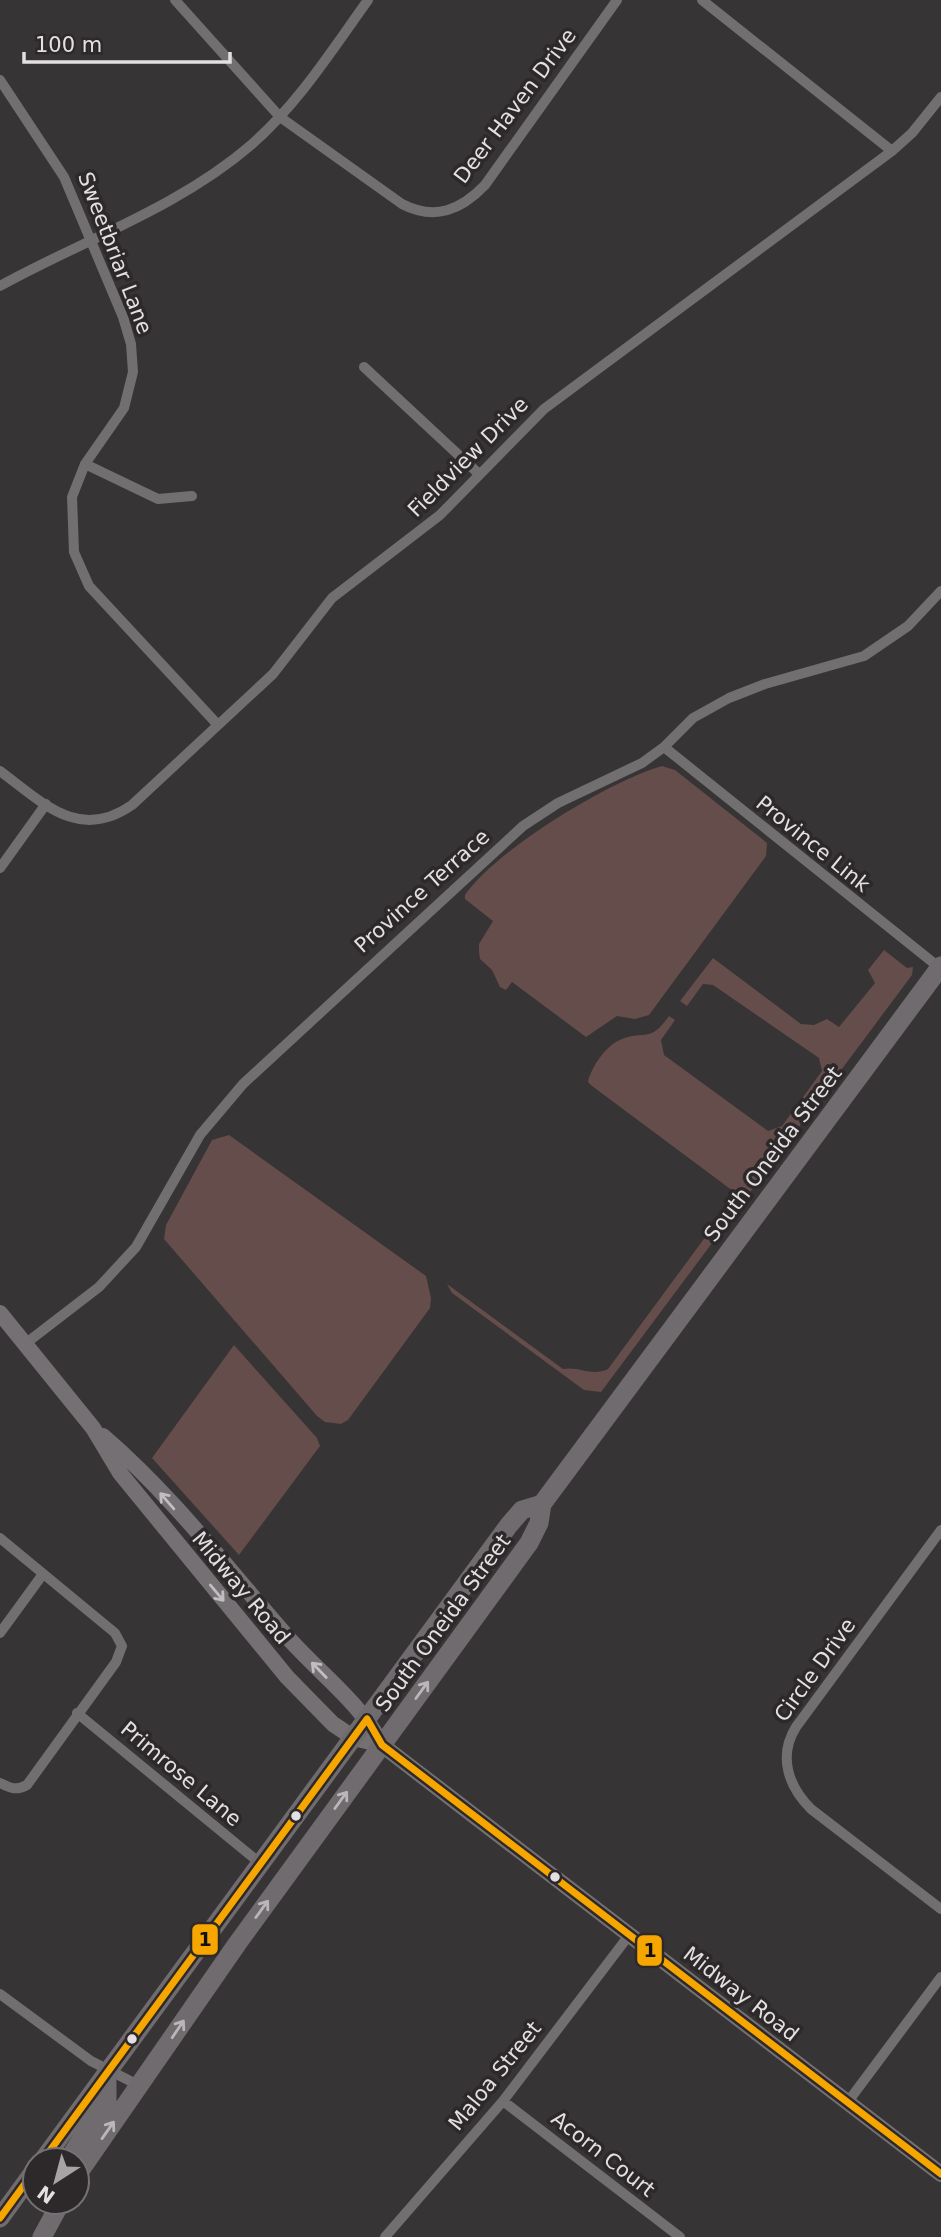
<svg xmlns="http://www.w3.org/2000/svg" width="941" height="2237" viewBox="0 0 941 2237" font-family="'DejaVu Sans',sans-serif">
	<rect width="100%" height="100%" fill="#373435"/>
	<path fill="#644d4a" d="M 662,766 L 675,770 L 767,843 L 766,856 L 649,1015 L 635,1019 L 617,1016 L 586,1037 L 512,982 L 506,990 L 500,987 L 492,970 L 480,959 L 479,952 L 479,944 L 493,921 L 465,899 L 465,895 C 494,851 611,780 662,766 Z
		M 884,950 L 907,968 L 913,967 L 912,975 L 601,1392 L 584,1390 L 452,1293 L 447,1284 L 563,1369 C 580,1366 591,1377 608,1369 L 737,1194 L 592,1086 L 588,1082 C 591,1067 607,1044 622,1039 C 646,1030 650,1043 669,1016 L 675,1020 L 661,1040 L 664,1055 L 768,1131 L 782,1126 L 822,1071 L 819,1058 L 713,985 L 703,984 L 687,1006 L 680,1001 L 713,958 L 801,1024 L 814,1025 L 827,1019 L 839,1027 L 875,983 L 868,970 Z
		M 229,1135 L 426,1276 L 431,1298 L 430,1308 L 348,1420 L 341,1424 L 325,1422 L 317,1416 L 164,1239 L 166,1225 L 212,1140 Z
		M 234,1345 L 317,1438 L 320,1446 L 239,1555 L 152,1458 Z"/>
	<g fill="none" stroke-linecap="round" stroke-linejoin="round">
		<path stroke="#726f71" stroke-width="10" d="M 175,0 L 280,117 L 402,204 C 435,221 461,210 485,185 L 617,0
			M 702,0 L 892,151
			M 0,80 L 64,177 L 123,317 L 131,344 L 133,372 L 124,408 L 85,464 L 72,497 L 74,552 L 89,586 L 218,725
			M 0,286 C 83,240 178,208 251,145 C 298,104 332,50 368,0
			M 364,367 L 479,474
			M 85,464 L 158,499 L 192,496
			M 664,747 L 940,968
			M 0,771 C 43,803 79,842 132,805 L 273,674 L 332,598 L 440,515 L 544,409 L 892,151 L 912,133 L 941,97
			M 0,868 L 46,804
			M 25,1344 L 99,1287 L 136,1247 L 200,1135 L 243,1084 L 523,826 L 558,803 L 642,763 L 664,747 L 693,718 L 729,698 L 765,684 L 864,656 L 908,626 L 941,591
			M 941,1530 L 796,1727 C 778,1756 788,1786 811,1809 L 941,1909
			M 0,1538 L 115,1633 L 122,1646 L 116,1662 L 27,1785 C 16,1791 10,1788 0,1783
			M 0,1633 L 43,1574
			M 77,1713 L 261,1864
			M 0,1994 L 91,2061 L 140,2086
			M 503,2101 L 680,2237
			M 847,2103 L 941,1977
			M 385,2237 L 503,2101 L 630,1934"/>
		<path stroke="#757074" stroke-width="16" d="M 0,1313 L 93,1428 L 120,1473 L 287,1677 L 333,1724 L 354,1738 L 382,1745 L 404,1762 L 941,2174
			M 103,1436 C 173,1496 230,1572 291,1641 C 322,1675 361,1704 382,1745"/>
		<path stroke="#706b6f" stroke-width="19" d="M 43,2160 L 509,1525 L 522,1510 L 542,1504
			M 68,2160 L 107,2101 L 107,2071
			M 77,2175 L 237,1944 L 529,1543 L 539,1523 L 542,1504 L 941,966
			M 0,2218 L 35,2170
			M 42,2237 L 61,2202"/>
		<g stroke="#2d292b" stroke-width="12">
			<path id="bus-1" d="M 367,1719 L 382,1745 L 941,2174
				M 43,2160 L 367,1719
				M 0,2218 L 35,2170"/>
		</g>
		<use href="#bus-1" stroke="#f7a600" stroke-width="7"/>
	</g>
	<defs><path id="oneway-shaft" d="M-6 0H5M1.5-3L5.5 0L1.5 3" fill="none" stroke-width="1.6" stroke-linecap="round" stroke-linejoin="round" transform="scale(1.75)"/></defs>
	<g stroke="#c2bec0">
		<use href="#oneway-shaft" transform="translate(167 1501) rotate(-131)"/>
		<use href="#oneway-shaft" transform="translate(217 1593) rotate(50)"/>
		<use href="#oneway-shaft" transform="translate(319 1670) rotate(-134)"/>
	</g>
	<g stroke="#bbb7b9">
		<use href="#oneway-shaft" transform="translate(422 1690) rotate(-54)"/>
		<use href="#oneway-shaft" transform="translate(341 1800) rotate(-54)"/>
		<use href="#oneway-shaft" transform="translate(262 1909) rotate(-54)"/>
		<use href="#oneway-shaft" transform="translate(178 2029) rotate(-56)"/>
		<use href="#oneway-shaft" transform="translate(108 2130) rotate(-55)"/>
	</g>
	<g fill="#e3e0e1" stroke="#2d292b" stroke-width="2.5">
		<circle cx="296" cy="1816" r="6"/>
		<circle cx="555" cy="1877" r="6"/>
		<circle cx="132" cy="2039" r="6"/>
	</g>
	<g text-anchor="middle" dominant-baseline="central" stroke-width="7" stroke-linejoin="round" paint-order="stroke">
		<g font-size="21" fill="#e3e0e1" stroke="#2d292b">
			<text transform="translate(515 106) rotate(-53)">Deer Haven Drive</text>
			<text transform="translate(115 253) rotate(69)">Sweetbriar Lane</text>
			<text transform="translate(468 457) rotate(-45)">Fieldview Drive</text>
			<text transform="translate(813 844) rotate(39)">Province Link</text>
			<text transform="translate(422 891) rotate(-42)">Province Terrace</text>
			<text transform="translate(773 1154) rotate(-53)">South Oneida Street</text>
			<text transform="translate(241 1588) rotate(50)">Midway Road</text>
			<text transform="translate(443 1623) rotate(-54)">South Oneida Street</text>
			<text transform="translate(815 1670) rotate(-54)">Circle Drive</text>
			<text transform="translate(181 1774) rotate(40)">Primrose Lane</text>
			<text transform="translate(741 1994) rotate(38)">Midway Road</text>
			<text transform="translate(495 2076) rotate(-51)">Maloa Street</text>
			<text transform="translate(603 2154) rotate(38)">Acorn Court</text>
		</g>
	</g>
	<g stroke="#2d292b" stroke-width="2.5">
		<rect x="191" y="1923" width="28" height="33" rx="7" fill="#f7a600"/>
		<rect x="636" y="1934" width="27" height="33" rx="7" fill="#f7a600"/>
	</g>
	<g font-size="19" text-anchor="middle" font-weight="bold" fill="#111">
		<text x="205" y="1946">1</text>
		<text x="650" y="1957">1</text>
	</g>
	<g transform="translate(56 2181) rotate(216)"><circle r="33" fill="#2d292b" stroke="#767274" stroke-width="2"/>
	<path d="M0-5L12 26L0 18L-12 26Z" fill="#a7a4a5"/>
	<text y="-10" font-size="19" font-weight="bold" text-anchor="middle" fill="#e3e0e1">N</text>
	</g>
	<path d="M24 52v10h206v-10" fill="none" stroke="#e3e0e1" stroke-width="3.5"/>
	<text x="35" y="52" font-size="21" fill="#e3e0e1" stroke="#2d292b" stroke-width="5" paint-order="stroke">100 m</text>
</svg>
